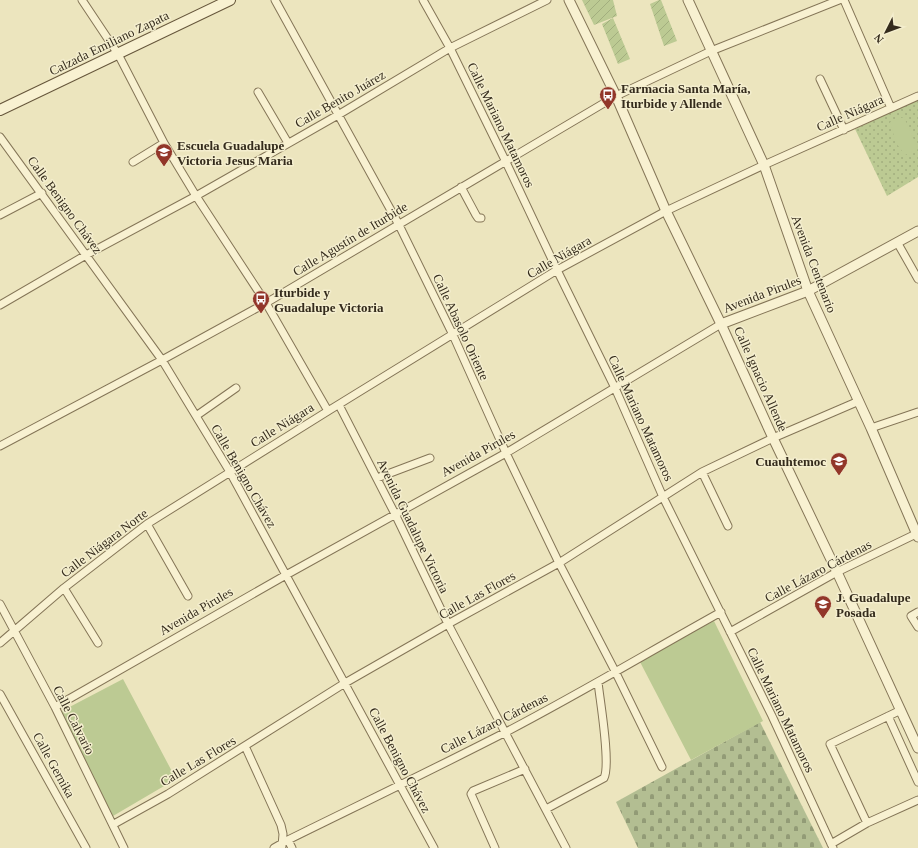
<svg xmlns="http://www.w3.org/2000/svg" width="918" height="848" viewBox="0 0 918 848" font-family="Georgia,serif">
	<defs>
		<pattern id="grass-dots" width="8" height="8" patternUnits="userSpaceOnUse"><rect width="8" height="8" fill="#bcca93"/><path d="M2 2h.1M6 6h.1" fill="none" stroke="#a2ae7e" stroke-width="1.8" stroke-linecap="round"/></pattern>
		<pattern id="cemetery-stones" width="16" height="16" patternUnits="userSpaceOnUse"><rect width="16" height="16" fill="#b3be92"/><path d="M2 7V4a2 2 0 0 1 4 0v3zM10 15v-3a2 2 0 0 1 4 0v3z" fill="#929b76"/></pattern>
		<pattern id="garden-furrows" width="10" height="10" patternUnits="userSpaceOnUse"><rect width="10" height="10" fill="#bcca93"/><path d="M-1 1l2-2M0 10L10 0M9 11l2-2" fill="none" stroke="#a2ae7e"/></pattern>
	</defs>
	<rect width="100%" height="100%" fill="#ece5be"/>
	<path fill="url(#grass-dots)" d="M 918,100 L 918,177 L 887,196 L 855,129 Z"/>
	<path fill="url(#cemetery-stones)" d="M 760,722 L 823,848 L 638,848 L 616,802 Z"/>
	<path fill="url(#garden-furrows)" d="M 582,0 L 613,0 L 617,16 L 594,25 Z
		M 659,0 L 661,0 L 677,41 L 664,46 L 650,4 Z
		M 613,18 L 630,59 L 618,64 L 602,24 Z"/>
	<path fill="#bcca93" d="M 904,117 L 918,149 L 905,155 L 896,143 L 890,122 Z
		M 714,621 L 763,721 L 691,760 L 639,660 Z
		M 123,679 L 176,779 L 113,816 L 60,712 Z"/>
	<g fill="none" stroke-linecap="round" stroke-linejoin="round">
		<g stroke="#847557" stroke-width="9">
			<path id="minor" d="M 82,0 L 118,54 L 164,143 L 196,196 L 266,303 L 328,411
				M 275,0 L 399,225 L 453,335 L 506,453 L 559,563 L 615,671 L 662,767
				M 423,0 L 450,48 L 505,160 L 557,270 L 615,388 L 663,497 L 772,716 L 833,848
				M 844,0 L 891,108
				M 820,79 L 844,130
				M 258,92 L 288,143
				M 0,137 L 162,360 L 230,472 L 434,848
				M 133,162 L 164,143
				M 461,187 L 476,215 L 478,218 L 481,218
				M 0,215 L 42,193
				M 897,242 L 918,279
				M 0,305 L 86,255 L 196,196 L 338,115 L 450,48 L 547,0
				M 339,405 L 395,514 L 448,624 L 566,848
				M 196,416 L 236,388
				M 871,428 L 918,412
				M 0,446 L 162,360 L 266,303 L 616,96 L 711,51 L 839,0
				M 702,472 L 728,526
				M 377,478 L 430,458
				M 147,524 L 188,596
				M 64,588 L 98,643
				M 0,604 L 55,707 L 124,848
				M 918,612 L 911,616 L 918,627
				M 730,632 L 837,572 L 918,533
				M 0,643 L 64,588 L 147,524 L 328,411 L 557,270 L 666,211 L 764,165 L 918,96
				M 0,694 L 86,848
				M 55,707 L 286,575 L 506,453 L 721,324
				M 888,716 L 918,782
				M 245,746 L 281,825 L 283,834 L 282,846
				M 546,809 L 604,778 C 611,764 600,701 598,682
				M 867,823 L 830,744 L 901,710
				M 114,824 L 168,794 L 345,683 L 448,624 L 559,563 L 702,472 L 773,438 L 859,401
				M 288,840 L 292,848
				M 831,844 L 867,823 L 918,800
				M 274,848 L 288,840 C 361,804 434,769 506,732 C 579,694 649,652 721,612
				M 495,848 L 471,794 L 473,791 L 525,769"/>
		</g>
		<g stroke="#847557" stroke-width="11">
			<path id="tertiary" d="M 569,0 L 616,96 L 666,211 L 721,324 L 773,438 L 837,572 L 918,748
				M 688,0 L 764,165 L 808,291 L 871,428 L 918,537
				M 721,324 L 808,291 L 918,231"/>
		</g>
		<g stroke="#66563b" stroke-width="12">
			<path id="secondary" d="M 0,110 L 230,0"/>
		</g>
		<use href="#minor" stroke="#f8f1d1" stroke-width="7"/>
		<use href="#tertiary" stroke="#f8f1d1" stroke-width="9"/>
		<use href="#secondary" stroke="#f8f1d1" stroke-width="10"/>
	</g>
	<defs>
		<g id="bus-pin" transform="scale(0.9)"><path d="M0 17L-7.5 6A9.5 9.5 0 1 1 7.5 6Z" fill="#923629" stroke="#f4eece"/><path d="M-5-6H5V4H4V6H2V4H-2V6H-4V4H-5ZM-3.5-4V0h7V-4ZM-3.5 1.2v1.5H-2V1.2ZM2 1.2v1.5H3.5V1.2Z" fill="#fff"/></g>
		<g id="school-pin" transform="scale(0.9)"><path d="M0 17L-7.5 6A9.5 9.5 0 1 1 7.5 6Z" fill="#923629" stroke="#f4eece"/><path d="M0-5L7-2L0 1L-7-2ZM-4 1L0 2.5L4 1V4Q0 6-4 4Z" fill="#fff"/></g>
	</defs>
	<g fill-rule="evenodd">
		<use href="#bus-pin" x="608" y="95"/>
		<use href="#school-pin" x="164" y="152"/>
		<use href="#bus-pin" x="261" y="299"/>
		<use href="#school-pin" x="839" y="461"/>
		<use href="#school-pin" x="823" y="604"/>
	</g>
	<g text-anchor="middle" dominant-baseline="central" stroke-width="3" stroke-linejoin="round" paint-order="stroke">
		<g font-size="13" fill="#342b1c" stroke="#f4eece">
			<text transform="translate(109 43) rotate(-26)">Calzada Emiliano Zapata</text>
			<text transform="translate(340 99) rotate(-30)">Calle Benito Juárez</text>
			<text transform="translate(850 113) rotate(-24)">Calle Niágara</text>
			<text transform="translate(501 125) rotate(64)">Calle Mariano Matamoros</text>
			<text transform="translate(65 205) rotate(54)">Calle Benigno Chávez</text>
			<text transform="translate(350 239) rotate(-31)">Calle Agustín de Iturbide</text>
			<text transform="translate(559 257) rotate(-30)">Calle Niágara</text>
			<text transform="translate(814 264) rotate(69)">Avenida Centenario</text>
			<text transform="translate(762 294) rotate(-21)">Avenida Pirules</text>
			<text transform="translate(461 327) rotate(65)">Calle Abasolo Oriente</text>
			<text transform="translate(761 379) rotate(66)">Calle Ignacio Allende</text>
			<text transform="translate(641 418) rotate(65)">Calle Mariano Matamoros</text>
			<text transform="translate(282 425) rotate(-32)">Calle Niágara</text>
			<text transform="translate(478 453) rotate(-29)">Avenida Pirules</text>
			<text transform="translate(244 476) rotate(60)">Calle Benigno Chávez</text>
			<text transform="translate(413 526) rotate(64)">Avenida Guadalupe Victoria</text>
			<text transform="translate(104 543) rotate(-37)">Calle Niágara Norte</text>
			<text transform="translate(818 571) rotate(-28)">Calle Lázaro Cárdenas</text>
			<text transform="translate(477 595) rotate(-29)">Calle Las Flores</text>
			<text transform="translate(196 611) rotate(-30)">Avenida Pirules</text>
			<text transform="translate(781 710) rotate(64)">Calle Mariano Matamoros</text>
			<text transform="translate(74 720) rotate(63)">Calle Calvario</text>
			<text transform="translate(494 723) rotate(-27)">Calle Lázaro Cárdenas</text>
			<text transform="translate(400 760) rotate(62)">Calle Benigno Chávez</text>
			<text transform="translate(198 761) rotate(-31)">Calle Las Flores</text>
			<text transform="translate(54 765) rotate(61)">Calle Gernika</text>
		</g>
		<g font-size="13" font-weight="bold" fill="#342b1c" stroke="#f4eece" text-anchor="start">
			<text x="621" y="88">Farmacia Santa María,<tspan x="621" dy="15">Iturbide y Allende</tspan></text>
			<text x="177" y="145">Escuela Guadalupe<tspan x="177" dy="15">Victoria Jesus Maria</tspan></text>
			<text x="274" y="292">Iturbide y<tspan x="274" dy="15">Guadalupe Victoria</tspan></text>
			<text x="826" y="461" text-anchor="end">Cuauhtemoc</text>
			<text x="836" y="597">J. Guadalupe<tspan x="836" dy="15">Posada</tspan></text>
		</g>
	</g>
	<g transform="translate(886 32) rotate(228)" stroke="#f4eece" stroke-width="3" paint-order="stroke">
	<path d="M0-3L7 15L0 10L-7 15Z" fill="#342b1c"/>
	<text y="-6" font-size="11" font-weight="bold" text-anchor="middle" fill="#342b1c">N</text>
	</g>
</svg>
